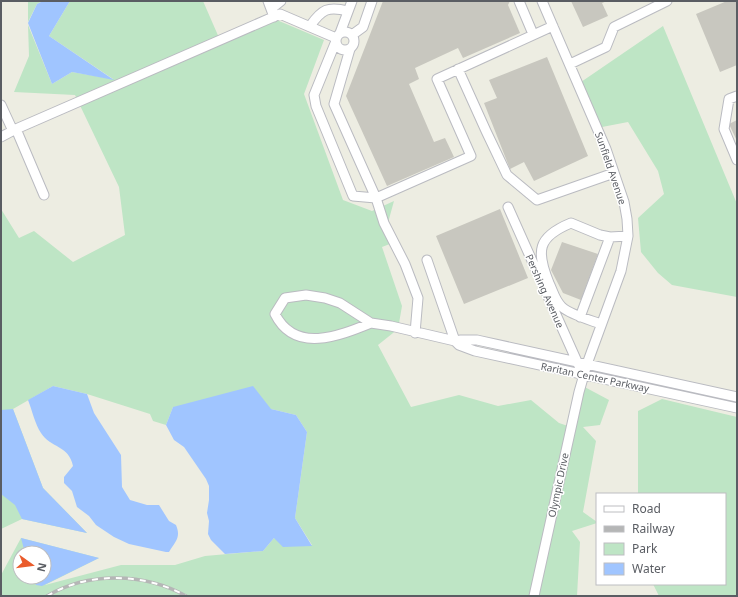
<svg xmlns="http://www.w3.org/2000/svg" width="738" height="597" viewBox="0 0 738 597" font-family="'Noto Sans',sans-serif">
	<rect width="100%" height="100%" fill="#edede2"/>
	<path fill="#bee5c5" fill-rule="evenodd" d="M 28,1 L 43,1 L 37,4 L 28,22 Z
		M 70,1 L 203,1 L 220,40 L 265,15 L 324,40 L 304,94 L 343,200 L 372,211 L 394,201 L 386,230 L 395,242 L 382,247 L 402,306 L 398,329 L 378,345 L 411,407 L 459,395 L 498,406 L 531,400 L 559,423 L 568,426 L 579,384 L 609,400 L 600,425 L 583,427 L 596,441 L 583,512 L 597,522 L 597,523 L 572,531 L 580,542 L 577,596 L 1,596 L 1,575 L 21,538 L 99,558 L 45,585 L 121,565 L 175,565 L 205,556 L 263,551 L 274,538 L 312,545 L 295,518 L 307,432 L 296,415 L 271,409 L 173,407 L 166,425 L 153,421 L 150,414 L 87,394 L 53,386 L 13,409 L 43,488 L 87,533 L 22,519 L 1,529 L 1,209 L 19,238 L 34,231 L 73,262 L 125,235 L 119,187 L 75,95 L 14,92 L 29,56 L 28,25 L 52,84 L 72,72 L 113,79 L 49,36 ZM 20,553 L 44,553 L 44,577 L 20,577 Z
		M 663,26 L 737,204 L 737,297 L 672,285 L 658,273 L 641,252 L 638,218 L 664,194 L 658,171 L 628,122 L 602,127 L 581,82 Z
		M 662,399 L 737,417 L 737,596 L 659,596 L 653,584 L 725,584 L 725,494 L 638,494 L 638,411 Z"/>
	<path fill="#a0c5ff" d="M 43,1 L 70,1 L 49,36 L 114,80 L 72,72 L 52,84 L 28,23 L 37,4 Z
		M 53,386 L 87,394 L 94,413 L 121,455 L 122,487 L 130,500 L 147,505 L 159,505 L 169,521 L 176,525 C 181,537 176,541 169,552 L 166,552 L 129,544 L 114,537 L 96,525 L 89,516 L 77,507 L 72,491 L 64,483 L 64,477 L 73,466 C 69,445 50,448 41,433 C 35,424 32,410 28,400 Z
		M 253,386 L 271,409 L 296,415 L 307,432 L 295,518 L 312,546 L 283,547 L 274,538 L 263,551 L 225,554 L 211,540 L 208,534 L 209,521 L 207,513 L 209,500 L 209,486 L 206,479 L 184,447 L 174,440 L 166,425 L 173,407 Z
		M 13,409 L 43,488 L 87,533 L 22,519 L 15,505 L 1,494 L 1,410 Z
		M 21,538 L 99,558 L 42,586 L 36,585 L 33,577 L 44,577 L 44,553 L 25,553 Z"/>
	<path fill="#c8c7bf" d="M 383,1 L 510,1 L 508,5 L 520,33 L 463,58 L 458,48 L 415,68 L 419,79 L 409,84 L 434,142 L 445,138 L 454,157 L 387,186 L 346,96 Z
		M 571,1 L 607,1 L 602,3 L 608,16 L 583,27 Z
		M 727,1 L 737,1 L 737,65 L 720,72 L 696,14 Z
		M 547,57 L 588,156 L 534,181 L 524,162 L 510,169 L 484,103 L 497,98 L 489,80 Z
		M 737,120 L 737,141 L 729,124 Z
		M 500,209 L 528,278 L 464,304 L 436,236 Z
		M 562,242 L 598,254 L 581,300 L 563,293 L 551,270 Z"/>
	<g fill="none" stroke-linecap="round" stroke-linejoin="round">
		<g stroke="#babbc1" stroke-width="11">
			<path id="minor" d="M 268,1 L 274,17
				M 519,1 L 533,34
				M 271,9 L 281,1
				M 310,26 C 322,9 328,6 348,11
				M336 41a9 9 0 1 1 18 0a9 9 0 1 1-18 0Z
				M 340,33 L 352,1
				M 352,35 L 363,27 L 372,1
				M 336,41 L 314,95 L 316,106 L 353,196 L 376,198 L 384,223 L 405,264 L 418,298 L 415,333
				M 350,49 L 334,104 L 376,198 L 471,156 L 437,79 L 553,26
				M 570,64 L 606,47 L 614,27 L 667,1
				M 458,69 L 486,131 L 507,175 L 537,200 L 614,173
				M 737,96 L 729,99 L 724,129 L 737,160
				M 1,105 L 13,131
				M 16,129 L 44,195
				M 1,137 L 16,129 L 280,14 L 336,38
				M 508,207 L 579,366
				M 427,260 L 455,341
				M 580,317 L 610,237
				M 371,323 C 339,336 295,354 275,314 L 285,298 L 306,295 L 325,298 L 340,303 L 371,323 L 391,326 L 455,341 L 461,340 L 477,340 L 737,397
				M 601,324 C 590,320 571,315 562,307 C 555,301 553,291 549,283 C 536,251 537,237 571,223 L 600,235 L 610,237 L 628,236
				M 455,341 L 459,345 L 475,351 L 737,408
				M 534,596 L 579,392 L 587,364 L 621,271 L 628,236 L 627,219 L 624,202 L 606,149 L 542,1"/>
		</g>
		<use href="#minor" stroke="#fff" stroke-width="9"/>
		<g stroke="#b5b6b6" stroke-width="3.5">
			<path id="rail" d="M 47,596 C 89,571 145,573 186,596"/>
		</g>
		<use href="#rail" stroke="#fff" stroke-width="2" stroke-dasharray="6" stroke-linecap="butt"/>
	</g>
	<g text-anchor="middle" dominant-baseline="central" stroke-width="3" stroke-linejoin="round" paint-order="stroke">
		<g font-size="10" fill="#5a5d63" stroke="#fff">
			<text transform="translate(611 168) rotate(71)">Sunfield Avenue</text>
			<text transform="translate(545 291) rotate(66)">Pershing Avenue</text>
			<text transform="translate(595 377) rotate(12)">Raritan Center Parkway</text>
			<text transform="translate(558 485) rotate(-78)">Olympic Drive</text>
		</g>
	</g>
	<rect width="738" height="597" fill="none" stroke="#5a5d63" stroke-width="4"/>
	<rect x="596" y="493" width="130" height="92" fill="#ffffff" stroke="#bdbec1"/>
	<rect x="604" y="506" width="20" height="6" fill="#ffffff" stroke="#bdbec1"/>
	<text x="632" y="513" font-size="12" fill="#5a5d63">Road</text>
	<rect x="604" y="526" width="20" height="6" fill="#b5b6b6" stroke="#bdbec1"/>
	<text x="632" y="533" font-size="12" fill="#5a5d63">Railway</text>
	<rect x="604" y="543" width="20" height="12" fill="#bee5c5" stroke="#bdbec1"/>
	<text x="632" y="553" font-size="12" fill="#5a5d63">Park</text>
	<rect x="604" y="563" width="20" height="12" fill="#a0c5ff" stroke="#bdbec1"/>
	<text x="632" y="573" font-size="12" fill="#5a5d63">Water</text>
	<g transform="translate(32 565) rotate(104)"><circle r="19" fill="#ffffff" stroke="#bdbec1"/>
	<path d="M0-3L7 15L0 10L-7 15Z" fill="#ea5c2c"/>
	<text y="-6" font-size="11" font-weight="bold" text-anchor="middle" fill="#5a5d63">N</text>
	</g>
</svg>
